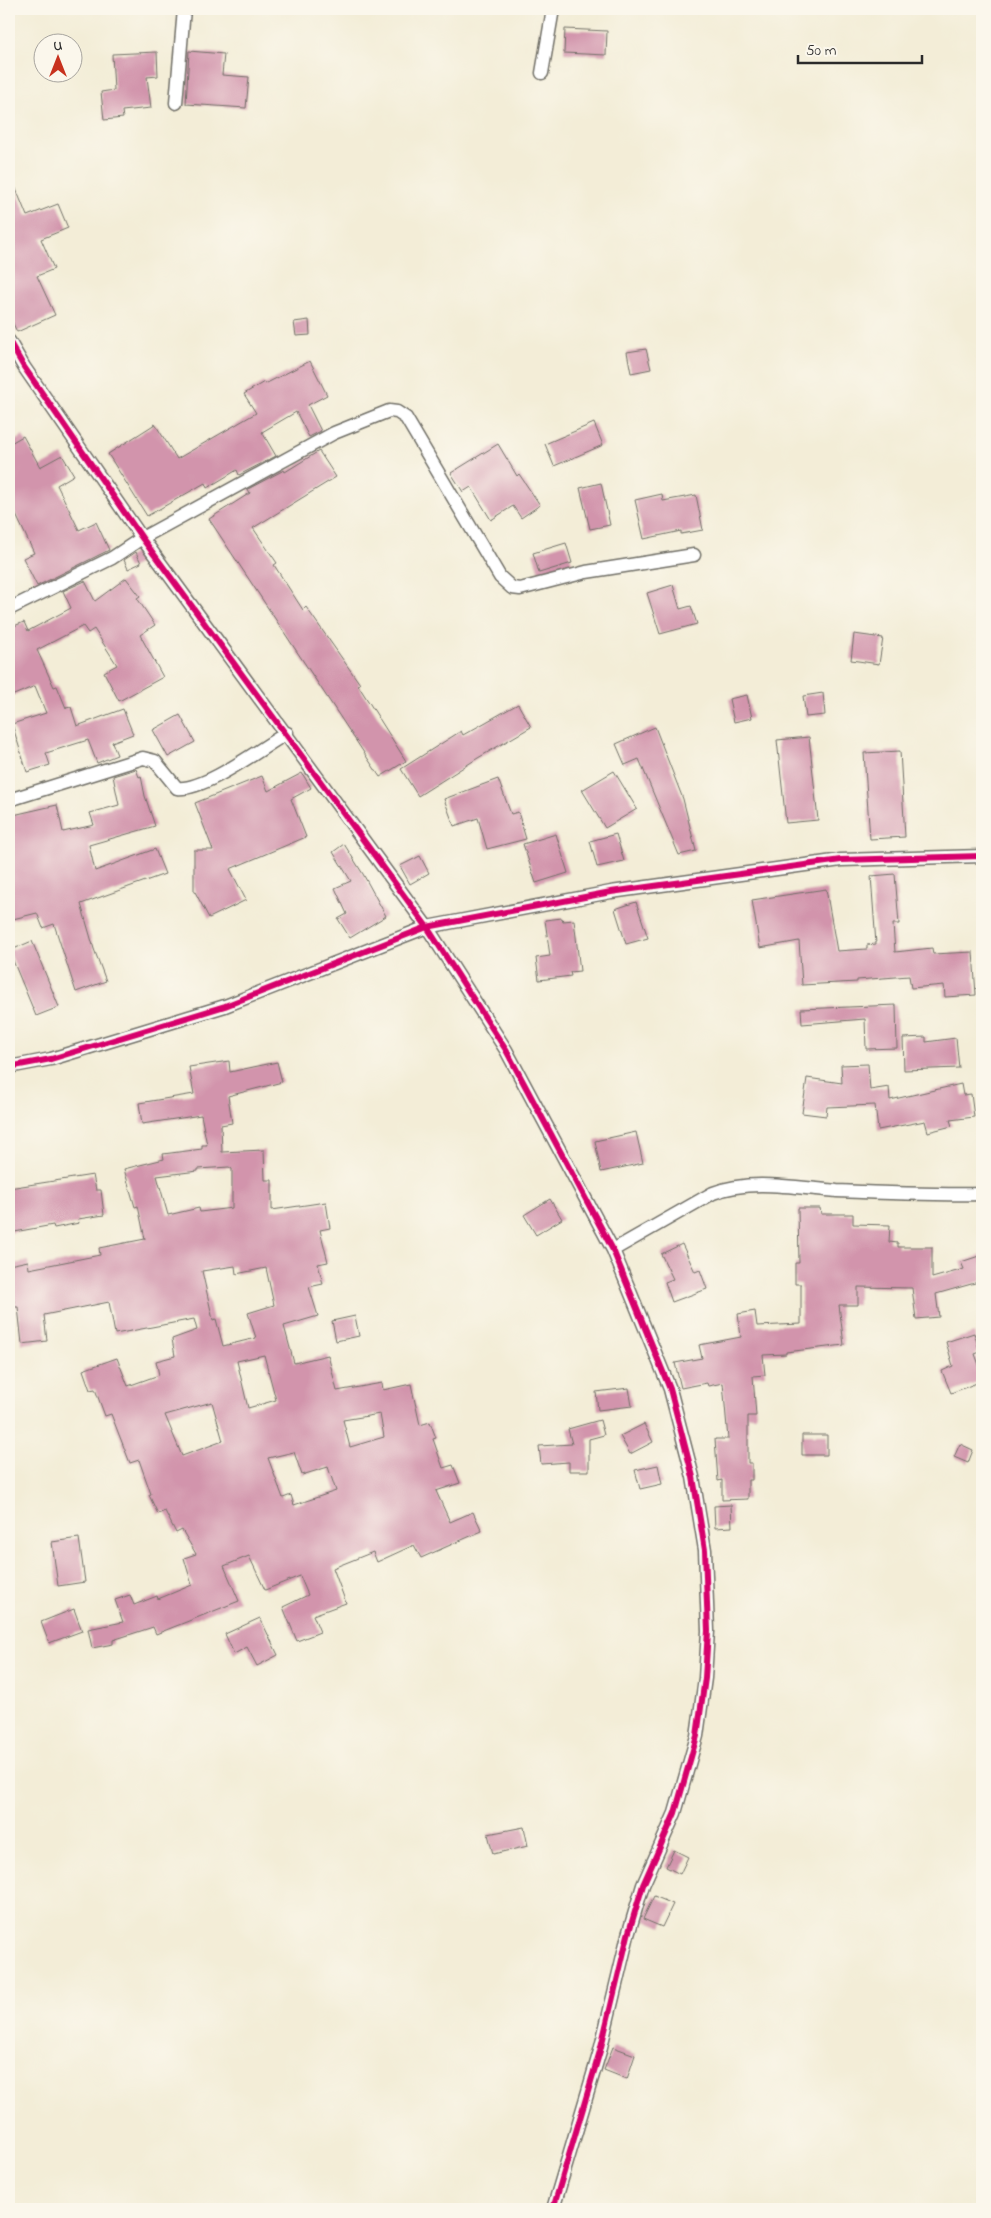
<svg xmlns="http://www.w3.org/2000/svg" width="991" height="2218" viewBox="0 0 991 2218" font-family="'Indie Flower',sans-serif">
	<rect width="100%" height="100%" fill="#fbf7ec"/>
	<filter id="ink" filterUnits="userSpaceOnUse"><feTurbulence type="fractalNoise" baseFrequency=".02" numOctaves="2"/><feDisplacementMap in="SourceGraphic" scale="10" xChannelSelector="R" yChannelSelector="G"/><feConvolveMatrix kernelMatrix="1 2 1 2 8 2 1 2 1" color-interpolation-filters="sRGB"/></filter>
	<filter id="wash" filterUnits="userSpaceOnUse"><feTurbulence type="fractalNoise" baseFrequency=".0096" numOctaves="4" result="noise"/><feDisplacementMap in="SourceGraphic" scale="20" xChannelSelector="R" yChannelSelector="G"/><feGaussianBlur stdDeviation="1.12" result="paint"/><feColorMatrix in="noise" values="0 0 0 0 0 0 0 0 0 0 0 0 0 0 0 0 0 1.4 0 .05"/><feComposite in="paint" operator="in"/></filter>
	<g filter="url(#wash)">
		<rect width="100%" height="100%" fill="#f3edd7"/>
		<g id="blocks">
			<path fill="#d294ac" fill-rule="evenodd" d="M 565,29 L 607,31 L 606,55 L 564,53 Z
				M 189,51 L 224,54 L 222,75 L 249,77 L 246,108 L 186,104 Z
				M 157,52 L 158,76 L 147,77 L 151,108 L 122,111 L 123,118 L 104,120 L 101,92 L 114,90 L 112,54 Z
				M 9,172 L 27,216 L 58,204 L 68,228 L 41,239 L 54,269 L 37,276 L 55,315 L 17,332 L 9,315 Z
				M 309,320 L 310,335 L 296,336 L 294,322 Z
				M 646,349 L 651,369 L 631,373 L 627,352 Z
				M 310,361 L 327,395 L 308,405 L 321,431 L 309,437 L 296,412 L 262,432 L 276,456 L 239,475 L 237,470 L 207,488 L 205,483 L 147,516 L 108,454 L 155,424 L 177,459 L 256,413 L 244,394 L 264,382 L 265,384 Z
				M 594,423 L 603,445 L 554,466 L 545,444 Z
				M 23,436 L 40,467 L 62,455 L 74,475 L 57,485 L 79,530 L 96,522 L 109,550 L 37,586 L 23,558 L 34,553 L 9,500 L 9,444 Z
				M 498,444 L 517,476 L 519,474 L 540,505 L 521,518 L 513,506 L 491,520 L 471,487 L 463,492 L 451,473 Z
				M 319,451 L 336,477 L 253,528 L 277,563 L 274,565 L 303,610 L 306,607 L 360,684 L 358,685 L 406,761 L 380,777 L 209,519 L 250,493 L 248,489 L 284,470 L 285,472 Z
				M 601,483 L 610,525 L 590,529 L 580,488 Z
				M 662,494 L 663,501 L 696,495 L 703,530 L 681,534 L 681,531 L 644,539 L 635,500 Z
				M 566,543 L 572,563 L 539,573 L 533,553 Z
				M 136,552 L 141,563 L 128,569 L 124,560 Z
				M 126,578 L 140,596 L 137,598 L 155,625 L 140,635 L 163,677 L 119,701 L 104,672 L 117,665 L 94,629 L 88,633 L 83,626 L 37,650 L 54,687 L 57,686 L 66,708 L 71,707 L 77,726 L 123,709 L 133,734 L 112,742 L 117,755 L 97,763 L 88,740 L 46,753 L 50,765 L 27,772 L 12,724 L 46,713 L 35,686 L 9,697 L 9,628 L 24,622 L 28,631 L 71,608 L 63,591 L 85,581 L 95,601 Z
				M 673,585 L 680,609 L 691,606 L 697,624 L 660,634 L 647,593 Z
				M 854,634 L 883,638 L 879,664 L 851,660 Z
				M 823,693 L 825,715 L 806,717 L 803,696 Z
				M 747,695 L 752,718 L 734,722 L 729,699 Z
				M 518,704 L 531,727 L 478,758 L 418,796 L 401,769 L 461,731 L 463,735 Z
				M 180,715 L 195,742 L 168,757 L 153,730 Z
				M 655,727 L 683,799 L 696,851 L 679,855 L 639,759 L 625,765 L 616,744 Z
				M 809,737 L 818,820 L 786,823 L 777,740 Z
				M 900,751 L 905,837 L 870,839 L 864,753 Z
				M 136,769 L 139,777 L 141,776 L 145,796 L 155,826 L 89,845 L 95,871 L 155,849 L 165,874 L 81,904 L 94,949 L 106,981 L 76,992 L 54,924 L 43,928 L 37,913 L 9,920 L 9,816 L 57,805 L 63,832 L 94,825 L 90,813 L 119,805 L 113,776 Z
				M 614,771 L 637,809 L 605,828 L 582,790 Z
				M 302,773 L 311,788 L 291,799 L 306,837 L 230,869 L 246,900 L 209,918 L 194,890 L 194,850 L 213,850 L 195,803 L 262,776 L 268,791 Z
				M 498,779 L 511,814 L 518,812 L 526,839 L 487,849 L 478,818 L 454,826 L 444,799 Z
				M 556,834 L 568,873 L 536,883 L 523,844 Z
				M 616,834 L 624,861 L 597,867 L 590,841 Z
				M 344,844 L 363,874 L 386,916 L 350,938 L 338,919 L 347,914 L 335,888 L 351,881 L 333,852 Z
				M 420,856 L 429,873 L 410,884 L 400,866 Z
				M 895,874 L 899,924 L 893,924 L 895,952 L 932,948 L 933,954 L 973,952 L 976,995 L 945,997 L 944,985 L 911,988 L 909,976 L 857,980 L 857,982 L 802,985 L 799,941 L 760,948 L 752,900 L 826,889 L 837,951 L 867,949 L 867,945 L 876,944 L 871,876 Z
				M 636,902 L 648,938 L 626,944 L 615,909 Z
				M 562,918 L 563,921 L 574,920 L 580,971 L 570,972 L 571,976 L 539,980 L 536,958 L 550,956 L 545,920 Z
				M 32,941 L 59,1007 L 36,1016 L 9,951 Z
				M 896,1005 L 897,1048 L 866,1049 L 865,1019 L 802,1024 L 801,1009 Z
				M 926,1037 L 926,1042 L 956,1038 L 959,1068 L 904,1070 L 903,1038 Z
				M 229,1061 L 230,1072 L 277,1062 L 282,1082 L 228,1096 L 232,1123 L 221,1125 L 222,1152 L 264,1150 L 265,1180 L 272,1180 L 272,1210 L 326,1202 L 330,1228 L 320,1230 L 328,1262 L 318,1264 L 323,1284 L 309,1287 L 318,1316 L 284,1326 L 294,1363 L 328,1355 L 337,1391 L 382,1383 L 383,1390 L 411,1384 L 420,1425 L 430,1422 L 436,1438 L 433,1439 L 443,1468 L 453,1465 L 460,1483 L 436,1491 L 450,1522 L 473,1512 L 482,1531 L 421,1558 L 414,1545 L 377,1562 L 373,1552 L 333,1568 L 346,1603 L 313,1615 L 320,1632 L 297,1641 L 283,1607 L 308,1595 L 300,1576 L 265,1590 L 249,1556 L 224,1566 L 239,1601 L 156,1634 L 153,1627 L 113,1640 L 113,1644 L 92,1648 L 88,1629 L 123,1622 L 115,1600 L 130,1595 L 134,1605 L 157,1596 L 158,1599 L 192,1585 L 184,1558 L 196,1554 L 182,1530 L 176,1533 L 165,1511 L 158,1514 L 149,1495 L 151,1494 L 139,1460 L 130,1463 L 111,1414 L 105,1416 L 95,1389 L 90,1390 L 83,1370 L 117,1358 L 128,1386 L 159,1375 L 156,1361 L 175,1356 L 172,1339 L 197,1330 L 194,1319 L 115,1334 L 109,1302 L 44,1315 L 47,1341 L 22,1344 L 18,1307 L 15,1307 L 9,1278 L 9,1265 L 28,1261 L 29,1269 L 100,1255 L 99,1248 L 145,1239 L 138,1206 L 135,1207 L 124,1169 L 164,1159 L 163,1154 L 202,1149 L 202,1145 L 207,1145 L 201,1115 L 142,1124 L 139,1103 L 194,1094 L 189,1067 ZM 229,1167 L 232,1169 L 232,1208 L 200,1212 L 199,1208 L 168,1215 L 157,1176 L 198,1171 L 198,1169 ZM 235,1266 L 236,1274 L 266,1268 L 274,1305 L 248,1313 L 256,1338 L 223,1346 L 216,1319 L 213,1320 L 202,1271 ZM 264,1355 L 276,1400 L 248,1408 L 237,1361 ZM 212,1402 L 223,1441 L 182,1456 L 165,1415 ZM 380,1414 L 384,1437 L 350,1447 L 343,1420 ZM 294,1452 L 302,1475 L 328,1467 L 336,1491 L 294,1505 L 291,1495 L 283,1498 L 268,1458 Z
				M 868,1064 L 870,1090 L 889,1087 L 890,1100 L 961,1084 L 963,1095 L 971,1094 L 974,1117 L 950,1120 L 952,1126 L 928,1132 L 925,1121 L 878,1130 L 875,1105 L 827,1107 L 826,1116 L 802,1113 L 807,1078 L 842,1083 L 841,1065 Z
				M 636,1132 L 643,1163 L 601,1172 L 595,1141 Z
				M 93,1175 L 96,1190 L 101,1190 L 104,1215 L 78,1219 L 79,1223 L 54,1228 L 53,1225 L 9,1233 L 9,1188 Z
				M 550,1199 L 562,1219 L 536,1235 L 524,1215 Z
				M 798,1208 L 820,1208 L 821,1214 L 853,1214 L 853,1224 L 890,1225 L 889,1242 L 898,1243 L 898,1247 L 932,1247 L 932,1278 L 964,1269 L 961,1262 L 982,1255 L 982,1281 L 936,1294 L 939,1317 L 916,1319 L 912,1288 L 858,1287 L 858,1305 L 839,1305 L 844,1345 L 786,1352 L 786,1354 L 763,1355 L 765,1375 L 753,1376 L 756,1416 L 748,1416 L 748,1463 L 752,1463 L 752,1480 L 748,1480 L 748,1499 L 722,1500 L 722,1480 L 718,1481 L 715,1439 L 728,1439 L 723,1383 L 708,1386 L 707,1383 L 681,1388 L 675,1363 L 702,1358 L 699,1345 L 741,1337 L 738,1314 L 755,1311 L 757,1326 L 801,1324 L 801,1284 L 795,1284 L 795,1263 L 799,1263 Z
				M 682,1244 L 695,1272 L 700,1270 L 707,1289 L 672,1302 L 665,1282 L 673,1279 L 661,1254 Z
				M 355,1316 L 359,1336 L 336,1341 L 332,1321 Z
				M 974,1333 L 980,1352 L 975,1354 L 982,1373 L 982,1381 L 951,1393 L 942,1371 L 953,1366 L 946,1342 Z
				M 629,1388 L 632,1406 L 598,1410 L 596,1392 Z
				M 600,1420 L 604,1435 L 589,1439 L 589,1471 L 569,1471 L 569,1462 L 541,1464 L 539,1446 L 572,1444 L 568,1429 Z
				M 644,1424 L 653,1442 L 630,1454 L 620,1436 Z
				M 802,1435 L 827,1435 L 827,1455 L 802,1455 Z
				M 960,1444 L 973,1450 L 968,1463 L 954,1457 Z
				M 658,1465 L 662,1484 L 640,1489 L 635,1470 Z
				M 731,1505 L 732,1527 L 715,1528 L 714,1506 Z
				M 79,1538 L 85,1582 L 58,1586 L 52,1542 Z
				M 74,1609 L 82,1631 L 49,1643 L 41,1622 Z
				M 260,1618 L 278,1655 L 257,1666 L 247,1647 L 234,1654 L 225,1634 Z
				M 524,1827 L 528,1846 L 493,1854 L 488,1834 Z
				M 674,1850 L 688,1857 L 680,1874 L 666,1867 Z
				M 654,1896 L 673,1904 L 662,1927 L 643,1919 Z
				M 613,2047 L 635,2055 L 627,2079 L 604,2070 Z"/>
		</g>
	</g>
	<g filter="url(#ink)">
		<use href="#blocks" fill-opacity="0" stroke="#716f67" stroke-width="1"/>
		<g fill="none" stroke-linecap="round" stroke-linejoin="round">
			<g stroke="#716f67" stroke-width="15">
				<path id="street" d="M 542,73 L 553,9
					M 176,103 L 184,9
					M 9,341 L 24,367 L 142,538 L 427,927 L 506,1050 L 613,1250 L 670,1389 L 693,1477 L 705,1550 L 708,1631 L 705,1678 L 697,1736 L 675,1813 L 643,1885 L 628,1935 L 600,2051 L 553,2209
					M 9,609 L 112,558 L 142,538 L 334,433 L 389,411 L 397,412 L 406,418 L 500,577 L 512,588 L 520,589 L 586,572 L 694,555
					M 9,800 L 143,758 L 155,761 L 177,788 C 205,791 261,748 287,733
					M 9,1067 L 51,1059 L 225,1006 L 427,927 L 611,892 L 841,860 L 982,856
					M 613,1250 L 713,1193 C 751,1178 797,1188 837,1191 C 885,1193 934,1195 982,1194"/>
			</g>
			<use href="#street" stroke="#fff" stroke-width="12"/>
			<g stroke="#fbf7ec" stroke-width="9">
				<path id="cycleway" d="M 9,341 L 24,367 L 142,538 L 427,927 L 506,1050 L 613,1250 L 670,1389 L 693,1477 L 705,1550 L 708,1631 L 705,1678 L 697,1736 L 675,1813 L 643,1885 L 628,1935 L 600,2051 L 553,2209
					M 9,1067 L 51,1059 L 225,1006 L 427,927 L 611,892 L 841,860 L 982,856"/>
			</g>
			<use href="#cycleway" stroke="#d6006c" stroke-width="6"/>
		</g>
	</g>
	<rect width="991" height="2218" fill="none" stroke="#fbf7ec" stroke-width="30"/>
	<g transform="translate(58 58)"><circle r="24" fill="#fbf7ec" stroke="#a8a59f"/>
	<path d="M0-4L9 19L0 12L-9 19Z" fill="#c8321e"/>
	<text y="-8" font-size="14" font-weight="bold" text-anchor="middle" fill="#2b2b2b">U</text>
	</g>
	<path d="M798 55v8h124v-8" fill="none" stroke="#2b2b2b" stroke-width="2.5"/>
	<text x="806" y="55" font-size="15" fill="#2b2b2b" stroke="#fbf7ec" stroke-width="4" paint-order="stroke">50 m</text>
</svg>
